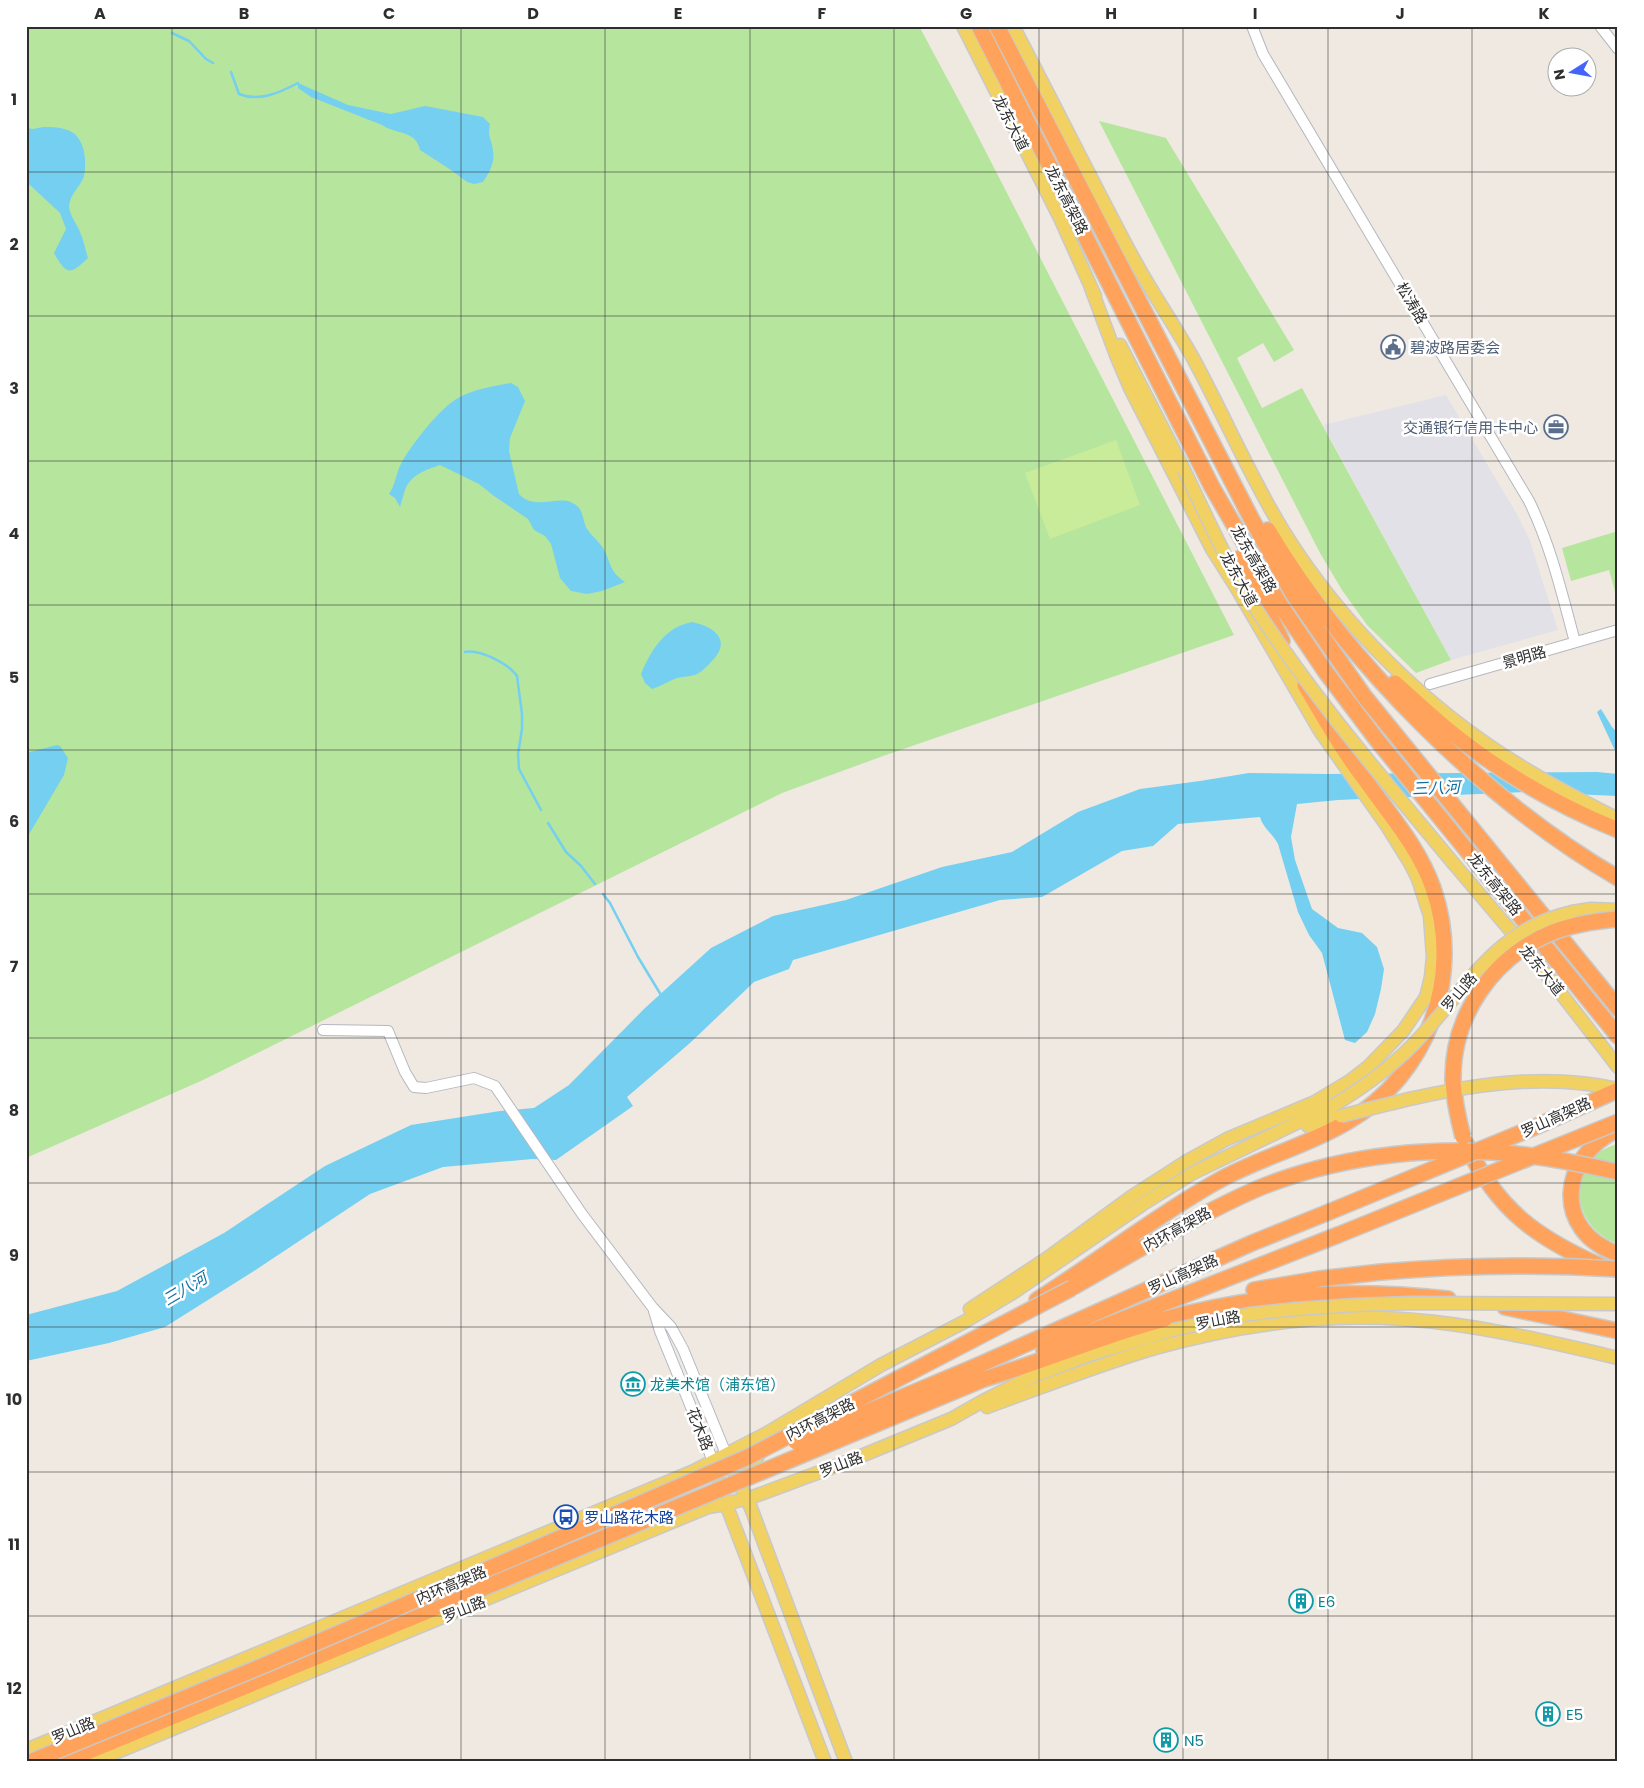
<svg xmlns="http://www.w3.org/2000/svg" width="1644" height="1788" viewBox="0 0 1644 1788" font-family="Poppins,'Noto Sans SC',sans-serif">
	<rect width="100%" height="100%" fill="#efe9e1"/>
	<path fill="#e3e1e8" d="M 1446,395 L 1518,516 L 1530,541 L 1558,630 L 1451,660 L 1323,425 Z"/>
	<path fill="#b6e59e" d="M 26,26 L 919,26 L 970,121 L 1234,635 L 883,756 L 782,793 L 203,1080 L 26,1158 Z
		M 1099,121 L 1166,138 L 1294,350 L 1274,362 L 1263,343 L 1237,358 L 1262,408 L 1302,388 L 1451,660 L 1416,673 L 1367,625 L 1342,590 L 1320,553 Z
		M 1618,531 L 1618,594 L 1616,595 L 1609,570 L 1571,581 L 1562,548 Z
		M 1618,1144 L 1618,1244 C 1567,1226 1566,1157 1618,1144 Z"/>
	<path fill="#c9ec9a" d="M 1116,440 L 1140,505 L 1050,539 L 1025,473 Z"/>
	<path fill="#75cff0" d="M 298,83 L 348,105 L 391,114 L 425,106 L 483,117 L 490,124 C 487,138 492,139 493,151 C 495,163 489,173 483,182 L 474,184 L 467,182 L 451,170 L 420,150 C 416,130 397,135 382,125 L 311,97 L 298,88 Z
		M 43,127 C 52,127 61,127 70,131 C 85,138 87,161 84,176 C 81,186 69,195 69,207 C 70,216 77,224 80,232 C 84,240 85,249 88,258 C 70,275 67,276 54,253 L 66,229 L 60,213 L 30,185 L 26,184 L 26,128 L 33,129 Z
		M 511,383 L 518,387 L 525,401 L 510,438 L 509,451 L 519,494 C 536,513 562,491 577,506 C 583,511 583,520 586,527 C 590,535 598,540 603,548 C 612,564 608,570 625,582 L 602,591 L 587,594 L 571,591 L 560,578 L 551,544 L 545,536 L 534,530 L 528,519 L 494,496 L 479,484 L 440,465 C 426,470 414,473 406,487 C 404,492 402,501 400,507 L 395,498 L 389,494 C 396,484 396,472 402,462 C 412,444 440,408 458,398 C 474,389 493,386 511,383 Z
		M 692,622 C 715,627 732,640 712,661 C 707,666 703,671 697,674 C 691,677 684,676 677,678 C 669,681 661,686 652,689 L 645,683 L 641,674 C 651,650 665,627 692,622 Z
		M 1601,709 L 1612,727 L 1618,733 L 1618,757 L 1597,712 Z
		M 57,745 L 60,746 L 68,758 L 64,775 L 28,836 L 26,835 L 26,753 Z
		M 1597,772 L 1618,774 L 1618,796 L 1525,792 L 1338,800 L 1297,804 L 1291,837 L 1295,860 L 1312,909 L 1338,928 L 1362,933 L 1377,947 L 1384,969 L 1381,989 L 1375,1014 L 1367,1032 L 1355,1043 L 1345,1040 L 1322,953 L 1309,935 L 1298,912 L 1278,844 C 1273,834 1263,828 1260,817 L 1178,824 L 1153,846 L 1122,851 L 1042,897 L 1000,900 L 793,960 L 789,969 L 754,982 L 690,1043 L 627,1097 L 633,1106 L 556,1160 L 532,1159 L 443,1167 L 370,1194 L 254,1271 L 165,1327 L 109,1343 L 26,1361 L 26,1315 L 117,1291 L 224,1233 L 325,1166 L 411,1125 L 500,1111 L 534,1108 L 569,1085 L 645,1008 L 711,948 L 773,916 L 846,900 L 942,867 L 1012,852 L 1078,812 L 1140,789 L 1200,781 L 1249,773 L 1327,774 Z"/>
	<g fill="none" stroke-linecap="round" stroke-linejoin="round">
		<path stroke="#75cff0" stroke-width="2.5" d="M 172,33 L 189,41 L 206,59 L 213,63
			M 231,72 L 239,94 C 259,102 279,93 298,83
			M 465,652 C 480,649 509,664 517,676 L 522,714 L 522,729 L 518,754 L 519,769 L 541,810
			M 548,823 L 566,852 L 581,866 L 595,884
			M 603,894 L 610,903 L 638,957 L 661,995"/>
		<g stroke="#b4b7c1" stroke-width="12">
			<path id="minor" d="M 1252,26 L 1263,54 L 1529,501 C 1551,546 1562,594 1575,642
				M 1600,26 L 1618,49
				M 1430,684 L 1618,630
				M 323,1030 L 388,1031 L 405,1072 L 414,1087 L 426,1088 L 474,1078 L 495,1086 L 582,1214 L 653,1308 L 671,1327 L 683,1349 L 726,1454
				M 654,1311 L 660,1331 L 713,1461"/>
		</g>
		<g stroke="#c9c9c9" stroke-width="15">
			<path id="major" d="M 963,26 L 1060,218 L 1095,296
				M 1013,26 C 1053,102 1091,179 1131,254 C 1150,290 1174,324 1194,360 C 1225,417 1250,477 1284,532 C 1341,624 1427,709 1519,765 C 1551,785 1584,802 1618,819
				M 1120,345 L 1183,468
				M 1454,864 L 1532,956 L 1618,1067
				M 1572,912 L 1591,909 L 1618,910
				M 1308,1126 L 1341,1116
				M 970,1309 L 1046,1259 L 1131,1197 L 1187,1161 L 1227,1139 L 1315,1102 L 1350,1081 L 1368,1067 L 1403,1031 L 1426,997 L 1431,977 L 1433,957 L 1430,916 L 1418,879 L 1410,863 L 1387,826 L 1320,731 L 1236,587 L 1212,549 L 1130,388 L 1116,355 L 1091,288
				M 987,1407 C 1042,1387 1098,1365 1155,1348 C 1234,1326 1320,1313 1402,1319 C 1476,1324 1546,1341 1618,1358
				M 727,1457 L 751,1508 L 846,1762
				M 713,1461 L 726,1504 L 825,1762
				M 743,1484 L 762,1448
				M 26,1750 L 694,1471 L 769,1432 L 881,1365 L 964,1322 L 1014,1292 L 1143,1204 L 1193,1173 L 1334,1105
				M 93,1762 L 708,1507 L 726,1504 L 755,1496 L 844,1463 L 951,1419 L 983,1401 L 1029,1378 L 1092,1354 L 1172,1330"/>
		</g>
		<g stroke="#c9c9c9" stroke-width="18">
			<path id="highway" d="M 979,26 L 1212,487 L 1279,603 L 1325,671 L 1377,740 L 1618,1036
				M 997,26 L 1251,518 L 1293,594 L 1364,696 L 1618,1008
				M 1268,530 C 1346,662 1485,801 1618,878
				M 1242,557 L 1282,641
				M 1395,683 C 1412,698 1429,714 1447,729 C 1498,771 1557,805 1618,830
				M 1618,1129 C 1559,1157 1552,1231 1618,1254
				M 1466,1144 C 1498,1211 1538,1239 1605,1268
				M 1075,1286 L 1143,1247
				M 1254,1290 L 1319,1279 L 1381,1272
				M 1037,1300 C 1097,1262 1154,1217 1216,1182 C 1258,1158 1305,1147 1347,1122 C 1428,1075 1464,977 1433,888 C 1419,848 1390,815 1366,781 C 1343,751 1324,718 1305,685
				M 1505,1307 L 1618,1331
				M 1044,1350 L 1338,1235
				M 979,1365 L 1252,1243 L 1329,1212
				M 984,1379 C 1042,1362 1097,1338 1154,1322 C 1254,1294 1345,1288 1448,1299
				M 63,1762 L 469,1594"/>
		</g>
		<use href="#minor" stroke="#fff" stroke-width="10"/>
		<use href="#major" stroke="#f2d163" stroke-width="12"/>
		<use href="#highway" stroke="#ffa35c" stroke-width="15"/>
		<g stroke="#c9c9c9" stroke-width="15" stroke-linecap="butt">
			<path id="major-bridge" d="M 1183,468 C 1207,516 1228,567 1258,612 C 1316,701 1386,782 1454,864
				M 1334,1105 C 1366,1086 1397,1063 1423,1034 C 1471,982 1497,929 1572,912
				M 1341,1116 C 1431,1093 1525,1068 1618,1089
				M 1172,1330 L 1249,1314 L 1296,1309 L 1355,1305 L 1411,1303 L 1618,1304"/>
		</g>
		<g stroke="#c9c9c9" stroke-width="18" stroke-linecap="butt">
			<path id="highway-bridge" d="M 1463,1137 C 1458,1118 1454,1100 1453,1080 C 1452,1016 1492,958 1551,933 C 1572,924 1595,921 1618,919
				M 1329,1212 L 1535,1127 L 1618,1090
				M 1338,1235 L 1618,1122
				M 1143,1247 C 1183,1226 1222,1203 1264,1186 C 1346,1154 1438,1145 1525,1155 C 1556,1159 1587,1165 1618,1172
				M 1381,1272 C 1460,1265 1538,1264 1618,1269
				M 796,1442 L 979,1365
				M 469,1594 L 984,1379
				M 30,1762 L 267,1664 L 748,1457 L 1072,1288"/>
		</g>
		<use href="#major-bridge" stroke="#f2d163" stroke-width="12"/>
		<use href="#highway-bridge" stroke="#ffa35c" stroke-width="15"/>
	</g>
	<path fill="none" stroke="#2e2e2e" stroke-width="1" stroke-opacity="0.55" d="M 172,26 L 172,1762M 316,26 L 316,1762M 461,26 L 461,1762M 605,26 L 605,1762M 750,26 L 750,1762M 894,26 L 894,1762M 1039,26 L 1039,1762M 1183,26 L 1183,1762M 1328,26 L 1328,1762M 1472,26 L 1472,1762M 26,172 L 1618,172M 26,316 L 1618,316M 26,461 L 1618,461M 26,605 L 1618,605M 26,750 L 1618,750M 26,894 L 1618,894M 26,1038 L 1618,1038M 26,1183 L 1618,1183M 26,1327 L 1618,1327M 26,1472 L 1618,1472M 26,1616 L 1618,1616"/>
	<defs>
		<g id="civic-ring" transform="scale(1.25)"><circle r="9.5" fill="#fff" stroke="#5c6f8a" stroke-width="1.5"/><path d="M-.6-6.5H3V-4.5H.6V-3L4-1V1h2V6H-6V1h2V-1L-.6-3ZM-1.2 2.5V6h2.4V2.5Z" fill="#5c6f8a"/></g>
		<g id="office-ring" transform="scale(1.25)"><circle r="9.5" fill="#fff" stroke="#5c6f8a" stroke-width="1.5"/><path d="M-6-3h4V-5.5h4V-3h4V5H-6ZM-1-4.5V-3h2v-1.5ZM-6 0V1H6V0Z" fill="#5c6f8a"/></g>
		<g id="museum-ring" transform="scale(1.25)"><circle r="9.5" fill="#fff" stroke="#0f9aa8" stroke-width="1.5"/><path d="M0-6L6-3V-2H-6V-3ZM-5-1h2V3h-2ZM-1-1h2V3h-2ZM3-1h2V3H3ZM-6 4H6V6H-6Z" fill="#0f9aa8"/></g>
		<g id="bus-ring" transform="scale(1.25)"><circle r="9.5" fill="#fff" stroke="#1a4fb4" stroke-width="1.5"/><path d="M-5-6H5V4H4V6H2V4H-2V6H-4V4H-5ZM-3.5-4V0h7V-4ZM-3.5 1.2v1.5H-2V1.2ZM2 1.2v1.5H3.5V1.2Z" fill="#1a4fb4"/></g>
		<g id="building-ring" transform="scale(1.25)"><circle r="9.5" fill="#fff" stroke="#0f9aa8" stroke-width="1.5"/><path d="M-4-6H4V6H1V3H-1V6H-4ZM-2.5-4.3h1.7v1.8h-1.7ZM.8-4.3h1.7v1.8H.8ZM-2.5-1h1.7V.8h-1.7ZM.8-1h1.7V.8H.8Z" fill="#0f9aa8"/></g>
	</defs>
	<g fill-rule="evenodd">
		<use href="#civic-ring" x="1393" y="347"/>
		<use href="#office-ring" x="1556" y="427"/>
		<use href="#museum-ring" x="633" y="1384"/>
		<use href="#bus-ring" x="566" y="1517"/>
		<use href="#building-ring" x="1301" y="1601"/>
		<use href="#building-ring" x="1548" y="1714"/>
		<use href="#building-ring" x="1166" y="1740"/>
	</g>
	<g text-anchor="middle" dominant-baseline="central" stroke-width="5" stroke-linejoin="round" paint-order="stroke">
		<g font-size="15" fill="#2e2e2e" stroke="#fff">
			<text transform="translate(1011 123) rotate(63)">龙东大道</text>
			<text transform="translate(1067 200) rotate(63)">龙东高架路</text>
			<text transform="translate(1412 303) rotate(59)">松涛路</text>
			<text transform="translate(1254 559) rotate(60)">龙东高架路</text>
			<text transform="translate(1239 579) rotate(61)">龙东大道</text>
			<text transform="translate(1524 657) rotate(-16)">景明路</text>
			<text transform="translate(1495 884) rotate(51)">龙东高架路</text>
			<text transform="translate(1542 970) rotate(51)">龙东大道</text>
			<text transform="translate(1459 992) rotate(-50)">罗山路</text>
			<text transform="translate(1556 1117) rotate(-24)">罗山高架路</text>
			<text transform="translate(1177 1229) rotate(-29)">内环高架路</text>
			<text transform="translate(1183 1274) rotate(-24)">罗山高架路</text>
			<text transform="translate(1218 1320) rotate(-11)">罗山路</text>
			<text transform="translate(820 1419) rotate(-27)">内环高架路</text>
			<text transform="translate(700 1429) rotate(68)">花木路</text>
			<text transform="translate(841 1464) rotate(-21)">罗山路</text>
			<text transform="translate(451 1585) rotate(-23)">内环高架路</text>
			<text transform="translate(464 1609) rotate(-22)">罗山路</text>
			<text transform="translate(73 1730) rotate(-23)">罗山路</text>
		</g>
		<g font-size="15" fill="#4e5e75" stroke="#fff" text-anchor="start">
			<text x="1410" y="347">碧波路居委会</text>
			<text x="1538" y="427" text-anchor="end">交通银行信用卡中心</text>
		</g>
		<g font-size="15" fill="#0d838f" stroke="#fff" text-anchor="start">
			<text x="650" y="1384">龙美术馆（浦东馆）</text>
			<text x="1318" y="1601">E6</text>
			<text x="1566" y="1714">E5</text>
			<text x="1184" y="1740">N5</text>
		</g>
		<g font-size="15" fill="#164399" stroke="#fff" text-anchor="start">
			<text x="584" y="1517">罗山路花木路</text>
		</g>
		<g font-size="16" font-style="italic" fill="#0d6fa3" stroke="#fff">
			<text transform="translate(1436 788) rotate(-2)">三八河</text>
			<text transform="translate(185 1289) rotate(-31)">三八河</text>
		</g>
	</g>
	<rect width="1644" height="1788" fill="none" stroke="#ffffff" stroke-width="55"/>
	<g transform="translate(1572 72) rotate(259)"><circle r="24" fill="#ffffff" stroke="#ababab"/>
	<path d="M0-4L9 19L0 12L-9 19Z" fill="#4264fb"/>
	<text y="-8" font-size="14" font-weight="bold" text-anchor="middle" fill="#2e2e2e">N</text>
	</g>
	<rect x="28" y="28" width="1588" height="1732" fill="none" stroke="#2e2e2e" stroke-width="2"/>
	<g font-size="16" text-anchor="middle" font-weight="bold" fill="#2e2e2e">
		<text x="100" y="19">A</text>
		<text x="244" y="19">B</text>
		<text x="389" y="19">C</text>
		<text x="533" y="19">D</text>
		<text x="678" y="19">E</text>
		<text x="822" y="19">F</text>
		<text x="966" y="19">G</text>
		<text x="1111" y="19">H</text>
		<text x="1255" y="19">I</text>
		<text x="1400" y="19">J</text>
		<text x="1544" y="19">K</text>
		<text x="14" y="105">1</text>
		<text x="14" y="250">2</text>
		<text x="14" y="394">3</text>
		<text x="14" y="539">4</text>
		<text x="14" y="683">5</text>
		<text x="14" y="827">6</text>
		<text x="14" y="972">7</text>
		<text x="14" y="1116">8</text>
		<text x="14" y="1261">9</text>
		<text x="14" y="1405">10</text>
		<text x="14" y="1550">11</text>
		<text x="14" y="1694">12</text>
	</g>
</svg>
